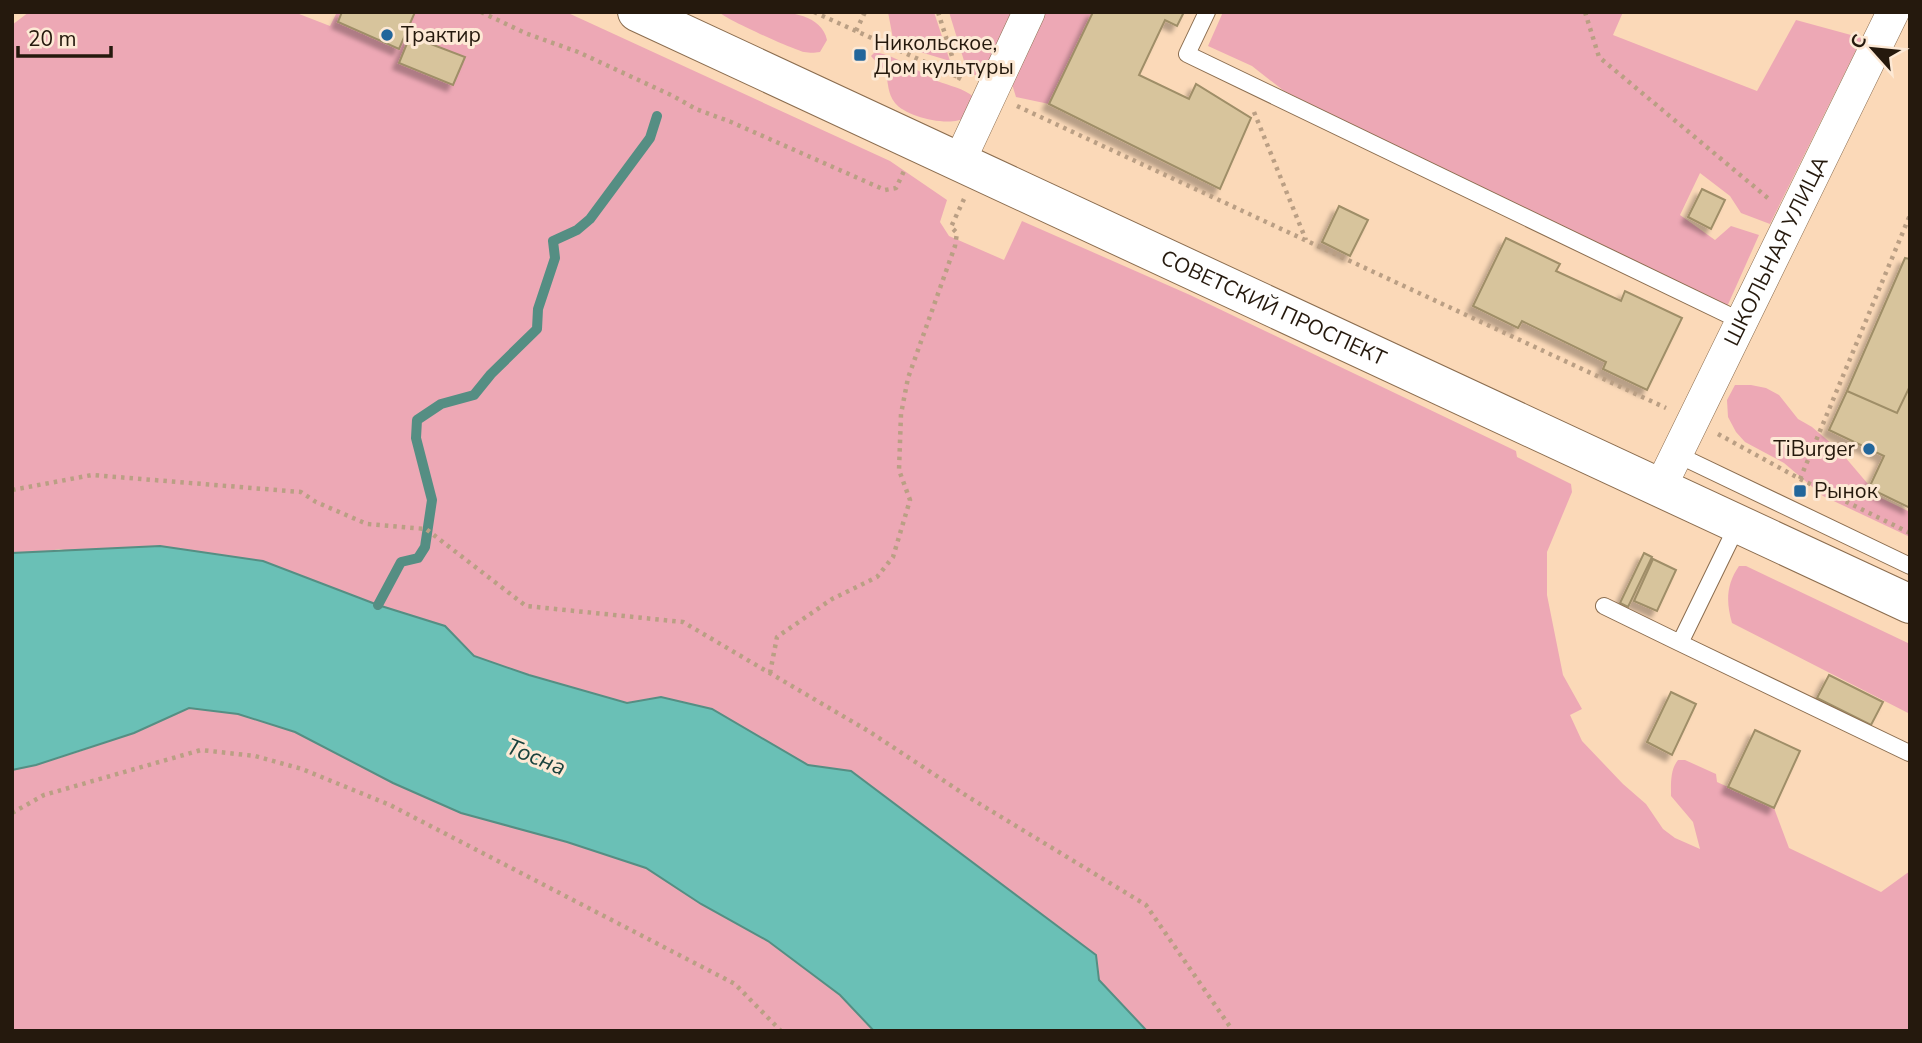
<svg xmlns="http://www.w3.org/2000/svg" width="1922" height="1043" viewBox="0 0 1922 1043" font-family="'Nunito Sans',sans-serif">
	<defs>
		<filter id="shadow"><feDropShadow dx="-6" dy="6" stdDeviation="2" flood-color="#0004"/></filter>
	</defs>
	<rect width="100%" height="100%" fill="#fbd9b8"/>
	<path fill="#eda8b5" d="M 29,12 L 294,12 L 330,26 L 337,12 L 566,12 L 890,161 L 947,200 L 940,222 L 949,236 L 1004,260 L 1022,221 L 1190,295 L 1516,451 L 1517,457 L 1571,484 L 1572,492 L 1547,552 L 1547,595 L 1563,675 L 1582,709 L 1570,715 L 1582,741 L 1623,784 L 1646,804 L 1663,829 L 1675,838 L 1700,849 L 1693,822 L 1671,796 C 1671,784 1670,770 1678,760 L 1685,760 L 1716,774 L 1717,782 L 1774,808 L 1789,848 L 1881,892 L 1910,871 L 1910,1031 L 1147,1031 L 1099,980 L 851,771 L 808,765 L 712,709 L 661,697 L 627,703 L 529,675 L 474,656 L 445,626 L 378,605 L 59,549 L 43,552 L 12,553 L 12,25 Z
		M 719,12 C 748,12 819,2 827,40 L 820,52 C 814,53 810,53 804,52 C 792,49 725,19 719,12 Z
		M 888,12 L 934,12 L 950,61 L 894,44 Z
		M 949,12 L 1018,12 L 981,75 L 974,75 L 965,64 Z
		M 1044,12 L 1093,12 L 1049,104 L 1016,97 L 1011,81 Z
		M 1223,12 L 1623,12 L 1613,35 L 1757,91 L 1796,20 L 1862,38 L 1770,224 L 1741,213 L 1730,196 L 1700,173 L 1680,215 L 1715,240 L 1731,226 L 1759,235 L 1726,309 L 1284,91 L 1252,66 L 1208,46 Z
		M 875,52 C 897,56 917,71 937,81 C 950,86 963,88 974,97 L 966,117 C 951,128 906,117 895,103 C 887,93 889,83 885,72 C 883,65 875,62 871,56 Z
		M 1735,385 L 1751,385 L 1766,388 L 1779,395 L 1798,419 L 1812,427 L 1839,450 L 1879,497 L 1910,512 L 1910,537 L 1823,496 L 1784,463 L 1745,442 L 1736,432 L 1728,417 L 1727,400 Z
		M 1739,566 L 1746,566 L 1910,644 L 1910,714 L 1732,623 C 1726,602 1726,585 1739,566 Z
		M 189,708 L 238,714 L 295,732 L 393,783 L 646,868 L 701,904 L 768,941 L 840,995 L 874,1031 L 12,1031 L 12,770 C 73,757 132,734 189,708 Z"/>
	<path fill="#6ac0b6" stroke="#558e83" stroke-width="2" d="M 160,546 L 263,561 L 378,605 L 445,626 L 474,656 L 529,675 L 627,703 L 661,697 L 712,709 L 808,765 L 851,771 L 1096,955 L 1099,980 L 1147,1031 L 874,1031 L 840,995 L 768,941 L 701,904 L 646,868 L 567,842 L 461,813 L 393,783 L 295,732 L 238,714 L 189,708 L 134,733 L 36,765 L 12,770 L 12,553 Z"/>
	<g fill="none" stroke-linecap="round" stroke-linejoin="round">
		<path stroke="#558e83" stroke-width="10" d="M 378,605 L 401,562 L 418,558 L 425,547 L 432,500 L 416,438 L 417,420 L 441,404 L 474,395 L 491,374 L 537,329 L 538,309 L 555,258 L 553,241 L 577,230 L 590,219 L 650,138 L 657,116"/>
	</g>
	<path fill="#d7c49c" stroke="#9f8e67" stroke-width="2" filter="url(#shadow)" d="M 342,12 L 415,12 L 399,49 L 338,22 Z
		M 1093,12 L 1184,12 L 1177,26 L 1165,20 L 1139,75 L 1189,99 L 1196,84 L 1251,118 L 1220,189 L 1049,104 Z
		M 410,36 L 465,57 L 453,85 L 399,63 Z
		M 1702,189 L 1725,200 L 1711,229 L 1688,217 Z
		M 1339,206 L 1368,220 L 1350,256 L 1322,242 Z
		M 1506,238 L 1560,264 L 1556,271 L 1621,301 L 1625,291 L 1682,318 L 1647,390 L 1603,369 L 1606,362 L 1522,321 L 1518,328 L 1473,306 Z
		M 1905,258 L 1910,259 L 1910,386 L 1897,413 L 1847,391 Z
		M 1910,386 L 1910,508 L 1869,488 L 1884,456 L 1829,430 L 1847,391 L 1897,413 Z
		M 1644,553 L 1652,557 L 1628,607 L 1620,603 Z
		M 1653,559 L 1676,570 L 1657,611 L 1634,601 Z
		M 1829,675 L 1883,702 L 1871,725 L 1817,698 Z
		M 1671,692 L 1696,704 L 1672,755 L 1647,742 Z
		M 1755,730 L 1800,751 L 1774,808 L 1728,787 Z"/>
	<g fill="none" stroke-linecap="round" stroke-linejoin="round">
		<g stroke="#8b6d4f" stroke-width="18">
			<path id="lane" d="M 1207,12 L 1187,54 L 1741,321
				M 1676,454 L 1910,566
				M 1738,524 L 1680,643 L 1909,753
				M 1604,606 L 1680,643"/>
		</g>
		<g stroke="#8b6d4f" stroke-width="33">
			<g id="street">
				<path d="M 959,162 L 1029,12"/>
				<path id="s1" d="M 1660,488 L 1893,12"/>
			</g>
		</g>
		<g stroke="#8b6d4f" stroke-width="40">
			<g id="secondary">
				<path id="s2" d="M 637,12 L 1910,604"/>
			</g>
		</g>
		<path stroke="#ba9f84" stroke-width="4.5" stroke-dasharray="3.5 5" stroke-linecap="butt" d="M 481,12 L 525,33 L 578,52 L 673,96 L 696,109 L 731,122 L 885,190 L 896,188 L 904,171
			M 814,12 L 958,77
			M 938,12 L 959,78 L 965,81
			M 1585,12 L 1599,57 L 1769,199
			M 12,13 L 13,12
			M 856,31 L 865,12
			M 1017,106 L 1666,408
			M 1254,112 L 1306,240
			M 1718,434 L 1800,479 L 1910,533
			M 1800,479 L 1910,215
			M 12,490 L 92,475 L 301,492 L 316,502 L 367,524 L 426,529 L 526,606 L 683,622 L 870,732 L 970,798 L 1146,905 L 1233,1031
			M 770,673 L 777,637 L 832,599 L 877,577 L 893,557 L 910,500 L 899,470 L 901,414 L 908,378 L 955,246 L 957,233 L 951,227 L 964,199
			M 12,813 L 44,795 L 201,750 L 255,756 L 302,769 L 390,805 L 735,984 L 781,1031"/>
		<use href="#lane" stroke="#fff" stroke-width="16"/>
		<use href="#street" stroke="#fff" stroke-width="32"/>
		<use href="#secondary" stroke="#fff" stroke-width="38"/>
	</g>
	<g fill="#22669b" stroke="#fde9d5" stroke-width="2.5">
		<circle cx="387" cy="35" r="7"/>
		<rect x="853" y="48" width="14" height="14" rx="3.5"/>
		<circle cx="1869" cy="449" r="7"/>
		<rect x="1793" y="484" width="14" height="14" rx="3.5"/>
	</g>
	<g text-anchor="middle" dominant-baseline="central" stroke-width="6" stroke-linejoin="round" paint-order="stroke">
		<g font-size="21" fill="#25190d" stroke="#fde9d5" text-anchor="start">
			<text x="401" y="35">Трактир</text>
			<text x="874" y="43">Никольское,<tspan x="874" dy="24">Дом культуры</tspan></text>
			<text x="1855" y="449" text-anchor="end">TiBurger</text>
			<text x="1814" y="491">Рынок</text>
		</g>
		<g font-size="21" fill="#25190d" stroke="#fde9d5">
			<text stroke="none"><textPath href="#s1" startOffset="264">ШКОЛЬНАЯ УЛИЦА</textPath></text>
			<text stroke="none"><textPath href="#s2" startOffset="702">СОВЕТСКИЙ ПРОСПЕКТ</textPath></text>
		</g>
		<g font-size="23" font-style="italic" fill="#19423d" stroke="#fde9d5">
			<text transform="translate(536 757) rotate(22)">Тосна</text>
		</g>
	</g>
	<rect width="1922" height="1043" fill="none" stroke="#25190d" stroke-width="28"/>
	<g transform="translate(1873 49) rotate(297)" stroke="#fde9d5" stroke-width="5" paint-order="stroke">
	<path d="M0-5L12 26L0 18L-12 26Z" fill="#25190d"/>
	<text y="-10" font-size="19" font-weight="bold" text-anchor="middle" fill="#25190d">С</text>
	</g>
	<path d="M18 46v10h93v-10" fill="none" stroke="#25190d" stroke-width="3.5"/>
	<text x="28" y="46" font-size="21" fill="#25190d" stroke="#fde9d5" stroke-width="5" paint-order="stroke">20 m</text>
</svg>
